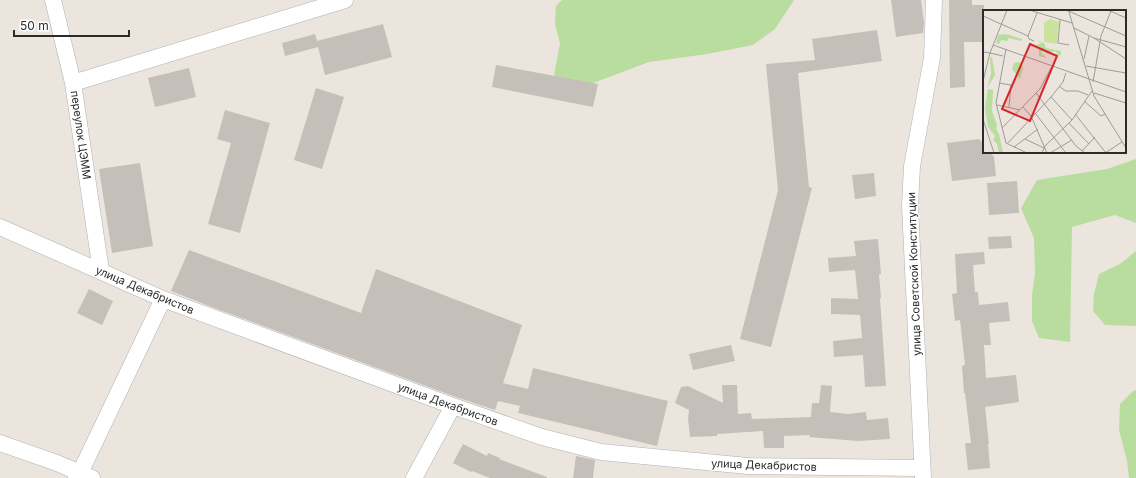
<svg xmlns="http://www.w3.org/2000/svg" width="1136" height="478" viewBox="0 0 1136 478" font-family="Inter,sans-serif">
	<rect width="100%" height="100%" fill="#ebe5de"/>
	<path fill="#b8dd9f" d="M 562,0 L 794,0 L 775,29 L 753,45 L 707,54 L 649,62 L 593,83 L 580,95 L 568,95 L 554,75 L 560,43 L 555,24 L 556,6 Z
		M 1136,159 L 1136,223 L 1115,215 L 1072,227 L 1070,342 L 1039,338 L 1032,321 L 1032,295 L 1035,273 L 1034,238 L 1021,208 L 1037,180 L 1107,169 Z
		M 1136,251 L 1136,326 L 1105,325 L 1093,311 L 1094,294 L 1099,274 L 1120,264 Z
		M 1136,390 L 1136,478 L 1129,478 L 1127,461 L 1119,430 L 1120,404 L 1133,391 Z"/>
	<path fill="#c4c0b9" d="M 891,0 L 921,0 L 924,23 L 923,33 L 896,37 Z
		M 949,0 L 972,0 L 972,5 L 984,5 L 984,42 L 964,42 L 965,87 L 950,88 Z
		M 383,24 L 392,57 L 325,75 L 318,47 L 285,56 L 282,43 L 315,34 L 317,41 Z
		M 877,30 L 882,61 L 798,73 L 809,187 L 812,188 L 771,347 L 740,339 L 778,190 L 766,64 L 815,60 L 812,39 Z
		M 496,65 L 598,84 L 593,107 L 492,87 Z
		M 189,68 L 196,97 L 155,107 L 148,78 Z
		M 316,88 L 344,97 L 322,169 L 294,160 Z
		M 225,110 L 270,123 L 240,233 L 208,224 L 231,143 L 217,139 Z
		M 979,139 L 984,144 L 984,152 L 990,152 L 994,157 L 996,176 L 952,181 L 947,143 Z
		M 140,163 L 153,246 L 112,253 L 99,169 Z
		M 874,173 L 876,196 L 855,199 L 852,175 Z
		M 1017,181 L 1019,213 L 989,215 L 987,183 Z
		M 1011,236 L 1012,248 L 989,249 L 988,237 Z
		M 878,239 L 881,274 L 879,274 L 881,298 L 880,298 L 886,386 L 865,387 L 863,355 L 834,357 L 833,341 L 862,338 L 860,315 L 831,314 L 831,298 L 858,299 L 855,270 L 829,272 L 828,258 L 856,256 L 854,241 Z
		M 189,250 L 361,313 L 376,269 L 522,325 L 503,383 L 528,389 L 533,368 L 668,401 L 657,446 L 518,413 L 520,406 L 498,401 L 495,410 L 456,397 L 209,306 L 171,291 Z
		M 984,252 L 985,264 L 973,265 L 975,292 L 978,292 L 979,305 L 1008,302 L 1010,321 L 989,323 L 991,345 L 984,345 L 986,378 L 1016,375 L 1019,402 L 985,407 L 989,444 L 988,444 L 990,468 L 968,470 L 965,443 L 971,443 L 965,393 L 964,393 L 962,366 L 965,365 L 960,320 L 955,321 L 952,294 L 957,293 L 955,254 Z
		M 89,289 L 113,301 L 102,325 L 77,313 Z
		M 731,345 L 735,361 L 693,370 L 689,354 Z
		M 722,385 L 737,385 L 738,414 L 751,413 L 752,419 L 811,417 L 812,403 L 819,403 L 821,385 L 832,386 L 830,412 L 848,414 L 866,412 L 867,420 L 888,418 L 890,439 L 858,441 L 809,437 L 810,435 L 784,436 L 784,448 L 764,448 L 763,431 L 717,434 L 717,436 L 690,437 L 688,419 L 689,410 L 675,403 L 681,387 L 688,386 L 723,403 Z
		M 463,444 L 487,456 L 488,453 L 500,458 L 499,459 L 547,477 L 547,478 L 490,478 L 472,471 L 471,472 L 453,463 Z
		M 576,456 L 595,460 L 593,478 L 573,478 Z"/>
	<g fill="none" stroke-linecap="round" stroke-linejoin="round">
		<g stroke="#aeb1ba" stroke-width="17">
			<path id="street" d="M 53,0 L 73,83 L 101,271
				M 73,83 L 345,0
				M 0,227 L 163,299 L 453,406 L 542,437 L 601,452 L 748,466 L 922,468
				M 0,443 L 57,463 L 92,478
				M 76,478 L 80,473 L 163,299
				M 414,478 L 453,406
				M 923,478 L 910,206 L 912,166 L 932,58 L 934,0"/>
		</g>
		<use href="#street" stroke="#fff" stroke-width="16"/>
	</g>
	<g text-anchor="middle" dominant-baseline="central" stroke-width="3" stroke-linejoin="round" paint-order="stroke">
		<g font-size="11" fill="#2b2b2b" stroke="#fff">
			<text transform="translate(81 135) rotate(82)">переулок ЦЭММ</text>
			<text transform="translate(914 274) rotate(-92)">улица Советской Конституции</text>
			<text transform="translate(145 290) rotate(23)">улица Декабристов</text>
			<text transform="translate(448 404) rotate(20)">улица Декабристов</text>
			<text transform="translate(764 465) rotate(2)">улица Декабристов</text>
		</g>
	</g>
	<g transform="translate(983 10)">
		<rect width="143" height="143" fill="#ebe5de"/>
		<path d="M 23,24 L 39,29 L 39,31 L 25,28 L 25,31 L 18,30 L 16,34 L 13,33 L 15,25 ZM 53,30 L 61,33 L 63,38 L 78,41 L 78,45 L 70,45 L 75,43 L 72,41 L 64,44 L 60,39 L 58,43 L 64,48 L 56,46 L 56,37 L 53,35 L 59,33 ZM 9,47 L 12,65 L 4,78 L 8,64 L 7,48 ZM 37,52 L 40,57 L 37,69 L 29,59 L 31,53 ZM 5,79 L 10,80 L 9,101 L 14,115 L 13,119 L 16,124 L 20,143 L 16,143 L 14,134 L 10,130 L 12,126 L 5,117 L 2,98 Z" fill="#b8dd9f"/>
		<path d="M 67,9 L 76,12 L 74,34 L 61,32 L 61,13 Z" fill="#c9e39c"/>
		<path fill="none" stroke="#9e9b96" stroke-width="1" d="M 46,0 L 89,13M 83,0 L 143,26M 125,0 L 143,8M 86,2 L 111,86 L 143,138M 0,6 L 45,26M 77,10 L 75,33 L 86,35M 91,18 L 111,28 L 143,37M 111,28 L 143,49M 51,31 L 46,29 L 45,26 L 54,3M 10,35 L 143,82M 23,39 L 13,93 L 23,133 L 44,143M 0,42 L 7,43 L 24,0M 101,49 L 106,26M 103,56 L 143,63M 0,71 L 7,43 L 20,46M 110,72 L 118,26 L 128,1M 16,73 L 28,75 L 26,97M 77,77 L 83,81 L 95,81 L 105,85M 53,83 L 93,136 L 102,143M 111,83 L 143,93M 68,87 L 89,110M 101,91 L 118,106 L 122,104M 14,95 L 37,100M 40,97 L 48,106 L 64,143M 52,103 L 83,143M 92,104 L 123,143M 0,109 L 11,143M 86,113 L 106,134M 19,118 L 57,79 L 68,58M 42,129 L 61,138M 24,134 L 68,87 L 80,72 L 83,63M 31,137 L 55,119M 99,141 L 112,127M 59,143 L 62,136 L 89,110 L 109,81M 67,143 L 89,130M 122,143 L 139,132"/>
		<path fill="#d62828" fill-opacity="0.15" stroke="#d62828" stroke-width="2" d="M 47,34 L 74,46 L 47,111 L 19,99 Z"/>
		<rect width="143" height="143" fill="none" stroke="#2b2b2b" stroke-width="2"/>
	</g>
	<path d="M14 30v6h115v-6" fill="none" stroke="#2b2b2b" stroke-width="2"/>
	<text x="20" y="30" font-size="12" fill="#2b2b2b" stroke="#ffffff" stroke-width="3" paint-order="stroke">50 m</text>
</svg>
